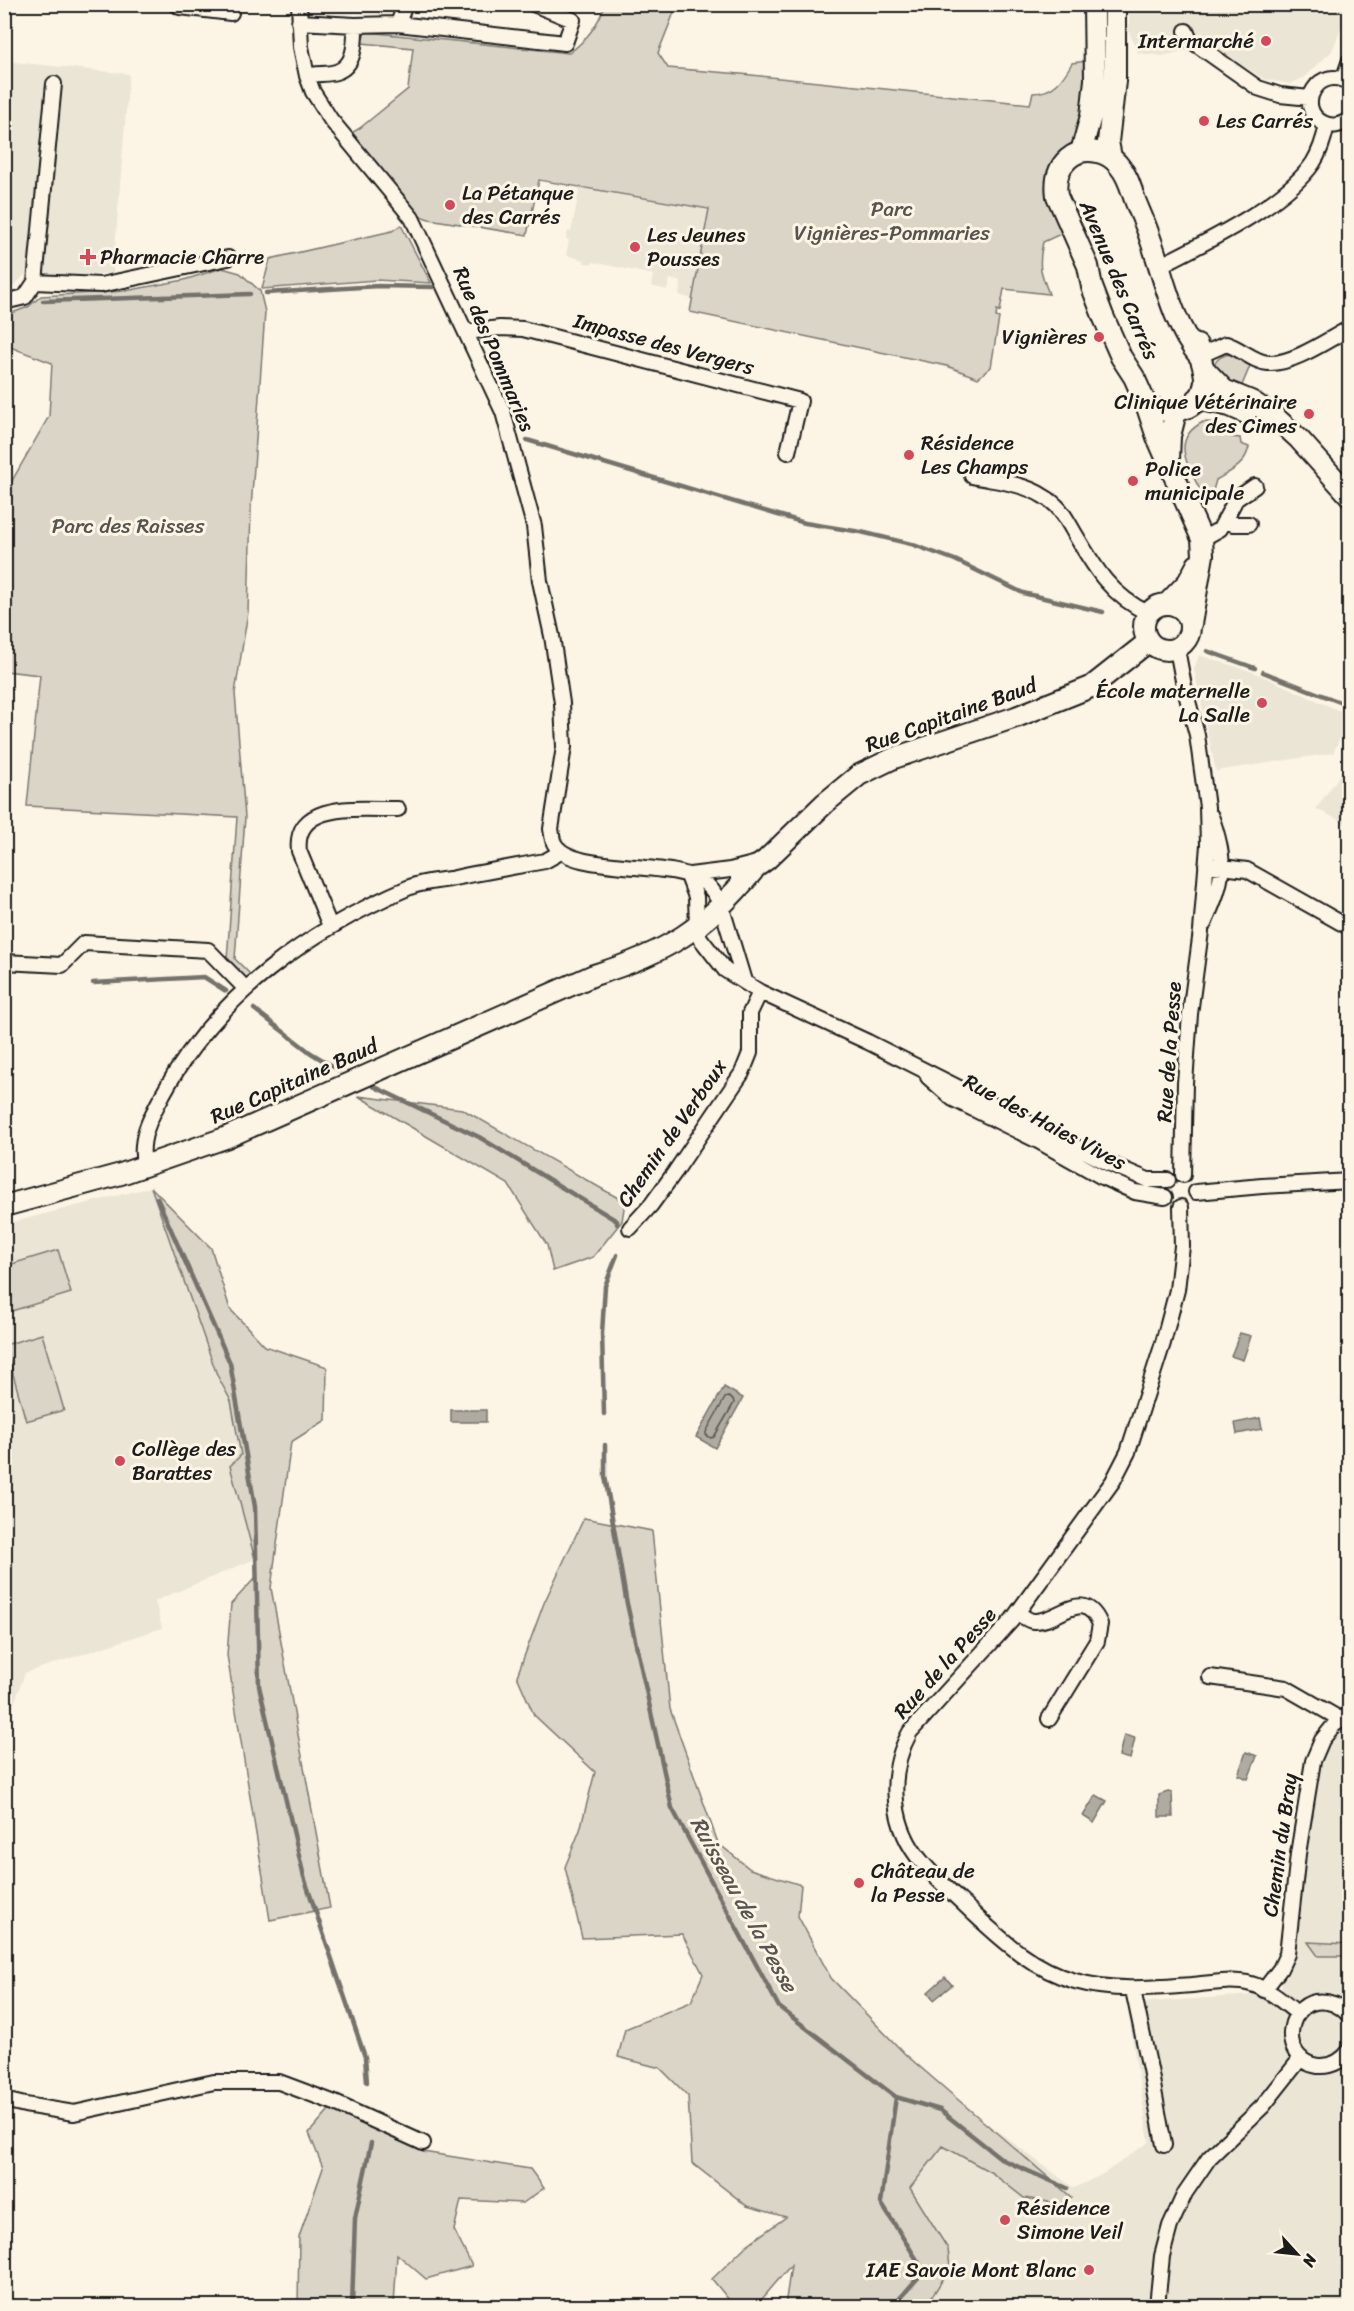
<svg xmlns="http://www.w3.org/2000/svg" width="1354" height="2311" viewBox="0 0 1354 2311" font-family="Sriracha,sans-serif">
	<rect width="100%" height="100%" fill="#fcf5e5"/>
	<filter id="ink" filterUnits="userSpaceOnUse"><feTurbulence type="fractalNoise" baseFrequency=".0167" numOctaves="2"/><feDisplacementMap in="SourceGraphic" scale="12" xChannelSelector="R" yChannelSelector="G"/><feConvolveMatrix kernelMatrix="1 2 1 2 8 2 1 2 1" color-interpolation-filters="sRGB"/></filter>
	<g filter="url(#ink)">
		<path fill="#ebe5d6" d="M 1129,5 L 1349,5 L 1349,9 L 1332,51 L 1305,77 L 1290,84 L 1264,79 L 1210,45 L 1162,56 L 1138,53 L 1129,32 Z
			M 5,61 L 129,74 L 113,273 L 61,277 L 29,271 L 8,291 L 5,291 Z
			M 580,187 L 710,209 L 692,299 L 679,295 L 681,282 L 670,279 L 667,290 L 651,286 L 653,275 L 593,262 L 592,264 L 584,263 L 584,260 L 566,255 L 569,240 L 566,239 L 568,231 L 571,232 Z
			M 1199,655 L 1253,672 L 1349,715 L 1349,719 L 1333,753 L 1216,771 L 1194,669 Z
			M 1348,763 L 1350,765 L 1349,825 L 1316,809 Z
			M 151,1187 L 217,1375 L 231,1401 L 241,1455 L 230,1466 L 255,1559 L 155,1601 L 162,1628 L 25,1673 L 5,1729 L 5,1224 Z
			M 1349,1714 L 1349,2306 L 926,2306 L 950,2268 L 948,2249 L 910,2188 L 943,2146 L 992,2173 L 1024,2198 L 1070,2197 L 973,2113 L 1074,2188 L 1103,2174 L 1149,2142 L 1128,2012 L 1149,2002 L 1281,1993 L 1298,1856 L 1315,1754 Z"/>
		<path fill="#dbd5c8" stroke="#7c7872" stroke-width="1.5" d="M 605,5 L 677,5 L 658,53 L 668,68 L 741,74 L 1030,104 L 1033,93 C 1054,93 1063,79 1072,63 L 1086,61 C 1085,90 1088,133 1064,151 L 1065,232 L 1043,242 C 1038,266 1040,271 1049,294 L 1004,289 L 1000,311 L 997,310 L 996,317 L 999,318 L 991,367 L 978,378 L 947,366 L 690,312 L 709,209 L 539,180 L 527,235 L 429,219 L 420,216 L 350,134 L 360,128 L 408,89 L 413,48 L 362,43 L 364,34 L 367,32 L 569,53 C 587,40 598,25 605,5 Z
			M 401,225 L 431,283 L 376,280 L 262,289 L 270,259 L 392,231 Z
			M 222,268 L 240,273 L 260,291 L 265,312 L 251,509 L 248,612 L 235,693 L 245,817 L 235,959 L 252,976 L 247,981 L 227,960 L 237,817 L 27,806 L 40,675 L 5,671 L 5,493 L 49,416 L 52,363 L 10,347 L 5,339 L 5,313 L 12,313 L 28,307 L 41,296 L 125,291 L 184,280 Z
			M 1231,354 L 1250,366 L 1240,390 L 1227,386 L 1213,367 C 1217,358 1222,355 1231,354 Z
			M 1203,422 C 1217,422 1226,423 1231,437 L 1240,438 L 1241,444 L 1249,447 C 1244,467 1232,470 1216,480 L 1212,494 L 1203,496 C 1191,469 1167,441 1203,422 Z
			M 358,1096 L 462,1109 L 625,1202 L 622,1221 L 593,1257 L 553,1271 L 547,1245 L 508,1184 Z
			M 151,1187 L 211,1248 L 230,1309 L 265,1346 L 327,1367 L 326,1420 L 291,1442 L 271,1588 L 330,1908 L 270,1920 L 227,1655 L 231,1604 L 256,1577 L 255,1559 L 230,1466 L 241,1455 L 231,1401 L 217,1375 Z
			M 58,1250 L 71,1293 L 5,1313 L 5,1266 Z
			M 42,1334 L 64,1410 L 26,1421 L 5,1345 Z
			M 584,1518 L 652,1531 L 670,1709 L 718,1843 L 750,1869 L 801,1885 L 798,1916 L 831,1978 L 905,2054 L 1071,2197 L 1061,2204 L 1024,2198 L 992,2173 L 943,2146 L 910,2188 L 948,2249 L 950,2268 L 926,2306 L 785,2306 L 791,2265 L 756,2306 L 734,2306 L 712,2279 L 747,2245 L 786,2217 L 747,2206 L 692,2163 L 688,2096 L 660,2068 L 618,2057 L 625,2029 L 691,2002 L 703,1974 L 682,1934 L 582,1938 L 565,1867 L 580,1830 L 595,1772 L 534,1715 L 517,1676 L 544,1603 Z
			M 1308,1942 L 1349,1944 L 1349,1956 L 1318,1956 Z
			M 335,2103 L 423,2152 L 530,2169 L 544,2188 L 523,2203 L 461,2200 L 454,2230 L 472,2266 L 426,2279 L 397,2254 L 394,2306 L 298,2306 L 299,2237 L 323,2168 L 309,2133 Z"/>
		<path fill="#b0aba1" stroke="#75726c" stroke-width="1.5" d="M 1240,1333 L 1251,1336 L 1243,1360 L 1231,1356 Z
			M 724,1387 L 743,1398 L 715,1448 L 696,1437 Z
			M 451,1410 L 486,1410 L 486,1422 L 451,1422 Z
			M 1260,1418 L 1262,1429 L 1237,1434 L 1235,1423 Z
			M 1124,1735 L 1135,1738 L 1130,1759 L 1119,1756 Z
			M 1246,1752 L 1257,1756 L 1248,1779 L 1238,1775 Z
			M 1168,1792 L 1172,1793 L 1173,1817 L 1159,1817 L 1159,1795 Z
			M 1096,1795 L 1107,1801 L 1094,1823 L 1083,1816 Z
			M 945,1977 L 952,1985 L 934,2000 L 928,1992 Z"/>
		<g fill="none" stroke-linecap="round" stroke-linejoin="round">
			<path stroke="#575551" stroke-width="1.5" d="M 728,1397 L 733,1399 L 734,1403 L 714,1437 L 711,1438 L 706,1435 L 706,1432 L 725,1398 Z"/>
			<path stroke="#75726c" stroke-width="4.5" d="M 266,293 L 378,286 L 433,287
				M 43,301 L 250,294
				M 527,440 L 805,523 L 861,532 L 911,544 L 955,560 L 1023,593 L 1103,612
				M 1207,651 L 1255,668
				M 1263,672 L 1350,706
				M 93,983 L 204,977 L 226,991
				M 254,1009 L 311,1053 L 339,1070
				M 373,1086 L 479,1137 L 617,1221 L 617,1224
				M 157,1198 L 230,1363 L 255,1507 L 259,1686 L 304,1877 L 365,2057 L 367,2082
				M 604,1414 L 602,1333 L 605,1286 L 617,1255
				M 605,1445 L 605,1476 L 626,1599 L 672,1808 L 779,2007 L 896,2097 L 881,2203 L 924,2271 L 893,2306
				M 896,2097 L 940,2110 L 1003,2160 L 1067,2188
				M 352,2306 L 355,2218 L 371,2143"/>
			<g stroke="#1c1c1c" stroke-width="18">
				<path id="street" d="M 176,4 L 180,7 L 231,13
					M 299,4 L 301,47 L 307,76 L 313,92 L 331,120 L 412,218 L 503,412 L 534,526 L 540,581 L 552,636 L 562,703 L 564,747 L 551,829 C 552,833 552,839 554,843 C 571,876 672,858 705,883 C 712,888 717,897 721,905 L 744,981
					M 299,22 L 355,25 C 355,41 356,66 336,72 C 327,75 317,73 307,76
					M 398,24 L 405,4
					M 355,25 L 398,24 L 565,43 L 573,20 L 533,4
					M 1186,31 L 1190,40 L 1258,88 L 1280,95 L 1310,98
					M 1343,80 L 1350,60
					M 1350,84 C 1320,62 1293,107 1323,123 C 1332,128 1342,125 1350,119
					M 1165,263 C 1208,241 1285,204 1313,163 C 1320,152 1324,139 1327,125
					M 35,282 L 101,285 L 228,258
					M 4,302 L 25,297 L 35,282 L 54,84
					M 466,332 L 500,328 L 523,329 L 800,401 L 788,452
					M 1199,356 L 1226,344 C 1240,348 1254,362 1268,363 C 1292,365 1329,339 1350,328
					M 972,476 C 995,481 1023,483 1043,496 C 1061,506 1065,517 1075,534 C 1095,568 1110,595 1148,613
					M 1225,519 L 1233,524 L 1249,524
					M 1202,539 L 1220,529 L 1236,499 L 1255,486
					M 1177,649 L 1184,686 L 1197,735 L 1207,807 L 1208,845 L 1201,931 L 1190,1014 L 1185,1083 L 1183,1175
					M 1206,865 L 1247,870 L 1350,928
					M 690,875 L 730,870 L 757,863
					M 688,876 L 696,897 L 697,927 L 700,938 L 725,970 L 760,992 L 868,1042 L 1108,1163 L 1148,1180 L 1168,1180
					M 1204,924 C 1224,879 1228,863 1211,816
					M 330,926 L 299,851 C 293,799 365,810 398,809
					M 4,962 L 62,965 L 84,943 L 208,950 L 245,988
					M 928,1077 L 953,1099 L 1038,1141 L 1102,1177 L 1135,1192 L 1165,1197
					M 145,1167 C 137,1141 151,1116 163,1094 C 216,996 309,930 410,887 C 422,882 437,881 450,879 C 482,872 513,867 545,861 L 561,852
					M 1196,1192 L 1262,1186 L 1350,1181
					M 1181,1207 L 1182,1246 L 1177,1290 L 1163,1343 L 1128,1452 L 1113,1481 L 1012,1620 L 910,1732 C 889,1770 890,1820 917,1856 C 933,1877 955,1895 974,1914 C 1004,1942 1035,1970 1075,1981 C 1114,1992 1153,1988 1192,1985 C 1211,1983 1233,1979 1251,1984 C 1269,1989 1283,2002 1297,2013
					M 630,1228 L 651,1205 L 675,1172 L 742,1073 L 750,1053 L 750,1013 L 760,992
					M 1017,1613 C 1023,1616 1028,1621 1034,1621 C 1058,1623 1083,1585 1100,1624 L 1097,1641 L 1049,1719
					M 1210,1677 L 1286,1688 L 1340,1719
					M 1133,1990 L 1150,2069 L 1164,2145
					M 1264,1990 L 1280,1969 L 1287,1954 L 1298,1854 L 1313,1761 L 1322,1740 L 1334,1725 L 1350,1713
					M 1350,2017 C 1344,2009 1337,2004 1327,2002 C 1286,1995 1276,2060 1318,2066 C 1331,2067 1342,2061 1350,2050
					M 4,2100 L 25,2105 L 74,2113 L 214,2082 L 279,2082 L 335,2103 L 423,2143
					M 1157,2306 L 1162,2256 L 1170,2226 L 1185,2193 L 1209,2158 L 1263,2106 L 1301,2058"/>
			</g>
			<g stroke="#1c1c1c" stroke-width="24">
				<path id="secondary" d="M 1081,152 L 1091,116 L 1095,80 L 1094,4
					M 1111,157 L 1108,142 L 1115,81 L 1115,4
					M 1205,370 L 1224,390 L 1251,401 L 1274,416 L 1299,439 L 1350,496
					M 1197,399 L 1230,406 L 1246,413
					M 1146,404 C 1169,418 1201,412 1205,382 C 1206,369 1199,357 1197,345
					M 1169,460 L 1170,436 L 1176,412
					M 1168,603 L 1188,582 L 1197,565
					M1144 627a23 23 0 1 1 46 0a23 23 0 1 1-46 0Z
					M 1191,624 L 1203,555 L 1202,539 L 1157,437 L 1146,404 L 1134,377 L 1121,357 L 1103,316 L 1092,287 L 1088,266 L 1057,196 C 1055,182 1057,169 1068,159 C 1084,145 1109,151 1120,167 C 1128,176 1131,189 1135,200 C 1140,213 1146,225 1150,238 C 1164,277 1172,323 1199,356
					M 741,878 L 766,860 L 825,803 L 859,775 L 894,758 L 1016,717 L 1091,687 L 1148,642
					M 4,1206 L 121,1174 L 225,1138 L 594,975 C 666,953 705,929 753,871"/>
			</g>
			<use href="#street" stroke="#fcf5e5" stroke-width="14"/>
			<use href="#secondary" stroke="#fcf5e5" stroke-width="20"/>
		</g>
	</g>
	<g fill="#d1495b" stroke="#fcf5e5" stroke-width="2">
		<circle cx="1266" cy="41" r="6"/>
		<circle cx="1204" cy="121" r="6"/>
		<circle cx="450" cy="205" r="6"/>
		<circle cx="635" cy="247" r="6"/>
		<path d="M85 248h6v6h6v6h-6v6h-6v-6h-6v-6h6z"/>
		<circle cx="1099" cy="337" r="6"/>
		<circle cx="1309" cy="414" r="6"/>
		<circle cx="909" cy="455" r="6"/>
		<circle cx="1133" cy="481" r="6"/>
		<circle cx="1262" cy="703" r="6"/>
		<circle cx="120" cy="1461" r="6"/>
		<circle cx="859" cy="1883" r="6"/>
		<circle cx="1005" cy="2220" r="6"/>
		<circle cx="1089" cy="2270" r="6"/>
	</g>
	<g text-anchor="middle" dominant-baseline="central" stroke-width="6" stroke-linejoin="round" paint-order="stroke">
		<g font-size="21" fill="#1c1c1c" stroke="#fcf5e5" text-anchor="start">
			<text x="1254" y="41" text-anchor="end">Intermarché</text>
			<text x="1216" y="121">Les Carrés</text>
			<text x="462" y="193">La Pétanque<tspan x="462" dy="24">des Carrés</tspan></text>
			<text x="647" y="235">Les Jeunes<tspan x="647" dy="24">Pousses</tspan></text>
			<text x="100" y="257">Pharmacie Charre</text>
			<text x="1087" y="337" text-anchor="end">Vignières</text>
			<text x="1297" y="402" text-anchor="end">Clinique Vétérinaire<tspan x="1297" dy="24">des Cimes</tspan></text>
			<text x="921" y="443">Résidence<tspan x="921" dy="24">Les Champs</tspan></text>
			<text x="1145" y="469">Police<tspan x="1145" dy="24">municipale</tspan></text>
			<text x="1250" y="691" text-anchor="end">École maternelle<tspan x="1250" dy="24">La Salle</tspan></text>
			<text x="132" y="1449">Collège des<tspan x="132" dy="24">Barattes</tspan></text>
			<text x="871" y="1871">Château de<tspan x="871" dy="24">la Pesse</tspan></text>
			<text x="1017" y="2208">Résidence<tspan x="1017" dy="24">Simone Veil</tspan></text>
			<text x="1077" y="2270" text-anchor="end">IAE Savoie Mont Blanc</text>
		</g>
		<g font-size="21" fill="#555450" stroke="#fcf5e5">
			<text x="892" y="209">Parc<tspan x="892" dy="24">Vignières-Pommaries</tspan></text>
			<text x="128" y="526">Parc des Raisses</text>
		</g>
		<g font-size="21" fill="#1c1c1c" stroke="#fcf5e5">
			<text transform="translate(1119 280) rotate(67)">Avenue des Carrés</text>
			<text transform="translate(664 344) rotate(15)">Impasse des Vergers</text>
			<text transform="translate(494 349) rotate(67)">Rue des Pommaries</text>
			<text transform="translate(951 715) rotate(-20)">Rue Capitaine Baud</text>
			<text transform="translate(1169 1052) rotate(-86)">Rue de la Pesse</text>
			<text transform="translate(294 1081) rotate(-24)">Rue Capitaine Baud</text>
			<text transform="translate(1045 1122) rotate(28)">Rue des Haies Vives</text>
			<text transform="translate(672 1133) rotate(-55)">Chemin de Verboux</text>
			<text transform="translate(945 1663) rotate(-48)">Rue de la Pesse</text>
			<text transform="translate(1280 1845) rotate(-82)">Chemin du Bray</text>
		</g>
		<g font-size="22" font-style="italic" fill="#575551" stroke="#fcf5e5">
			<text transform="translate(744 1904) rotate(61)">Ruisseau de la Pesse</text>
		</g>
	</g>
	<rect width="1354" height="2311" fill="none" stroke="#fcf5e5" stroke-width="24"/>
	<rect x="12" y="12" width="1330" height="2287" fill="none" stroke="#1c1c1c" stroke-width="2" filter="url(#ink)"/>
	<g transform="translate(1297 2254) rotate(117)" stroke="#fcf5e5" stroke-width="4.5" paint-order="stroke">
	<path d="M0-4.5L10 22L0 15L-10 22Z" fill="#1c1c1c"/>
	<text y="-9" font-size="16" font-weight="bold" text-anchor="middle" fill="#1c1c1c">N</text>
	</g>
</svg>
